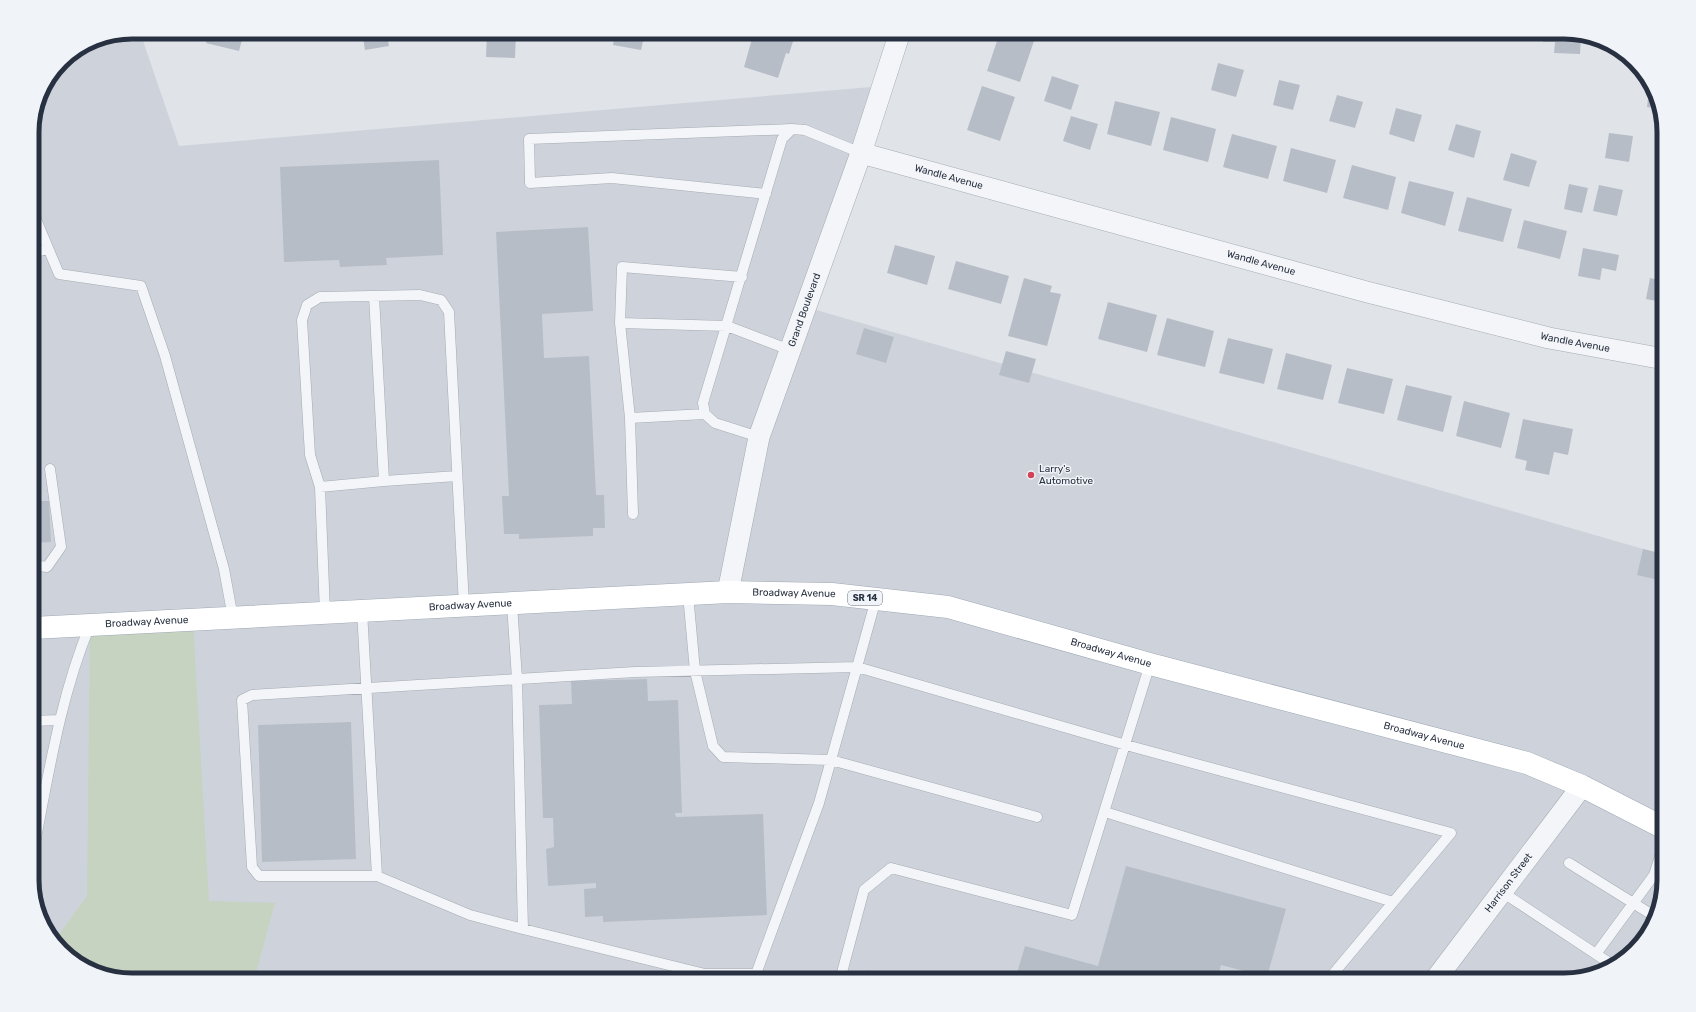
<svg xmlns="http://www.w3.org/2000/svg" width="1696" height="1012" viewBox="0 0 1696 1012" font-family="Rubik,sans-serif">
	<rect width="100%" height="100%" fill="#e0e4e9"/>
	<path fill="#ced3db" d="M 132,32 L 140,32 L 179,146 L 883,86 L 806,307 L 1664,555 L 1664,880 L 1650,930 L 1614,966 L 1564,980 L 132,980 L 82,966 L 46,930 L 32,886 L 32,126 L 40,94 L 62,61 L 94,40 Z"/>
	<path fill="#c6d3c1" d="M 193,620 L 209,901 L 275,903 L 254,980 L 132,980 L 82,966 L 55,940 L 87,896 L 90,625 Z"/>
	<path fill="#b7bdc6" d="M 209,32 L 244,32 L 239,51 L 206,43 Z
		M 258,32 L 284,32 L 282,40 L 258,34 Z
		M 362,32 L 397,32 L 397,33 L 387,35 L 389,46 L 365,50 Z
		M 487,32 L 516,32 L 515,58 L 486,57 Z
		M 551,32 L 576,32 L 574,41 L 550,38 Z
		M 615,32 L 645,32 L 641,50 L 613,45 Z
		M 754,32 L 796,32 L 789,54 L 786,53 L 778,78 L 744,67 Z
		M 1000,32 L 1017,32 L 1035,38 L 1020,82 L 987,71 Z
		M 1443,32 L 1455,32 L 1455,34 Z
		M 1477,32 L 1523,32 L 1523,38 L 1477,34 Z
		M 1544,32 L 1564,32 L 1581,37 L 1580,54 L 1554,53 L 1555,42 L 1543,42 Z
		M 1605,43 L 1614,46 L 1615,47 L 1604,46 Z
		M 1218,63 L 1244,70 L 1236,97 L 1211,90 Z
		M 1052,76 L 1079,85 L 1071,110 L 1044,101 Z
		M 1279,80 L 1300,85 L 1293,110 L 1273,105 Z
		M 1650,82 L 1659,109 L 1647,107 Z
		M 982,86 L 1015,97 L 1000,141 L 967,130 Z
		M 1337,95 L 1363,102 L 1355,128 L 1329,121 Z
		M 1115,101 L 1160,112 L 1151,146 L 1107,134 Z
		M 1396,108 L 1422,115 L 1414,142 L 1389,134 Z
		M 1071,116 L 1098,124 L 1090,150 L 1063,141 Z
		M 1171,117 L 1216,129 L 1208,162 L 1163,150 Z
		M 1456,124 L 1481,131 L 1474,158 L 1448,150 Z
		M 1609,133 L 1633,136 L 1629,162 L 1605,158 Z
		M 1232,134 L 1277,146 L 1268,179 L 1223,167 Z
		M 1291,148 L 1336,160 L 1327,193 L 1283,181 Z
		M 1511,153 L 1537,161 L 1529,187 L 1503,180 Z
		M 439,160 L 443,255 L 386,258 L 387,265 L 340,267 L 339,260 L 284,262 L 280,167 Z
		M 1352,165 L 1396,177 L 1388,210 L 1343,198 Z
		M 1409,181 L 1454,192 L 1445,226 L 1401,213 Z
		M 1569,184 L 1588,188 L 1582,213 L 1564,209 Z
		M 1599,185 L 1623,190 L 1617,216 L 1593,211 Z
		M 1467,197 L 1512,209 L 1503,242 L 1458,231 Z
		M 1524,220 L 1567,231 L 1560,259 L 1517,248 Z
		M 588,227 L 593,311 L 542,314 L 544,358 L 589,356 L 596,495 L 604,495 L 605,528 L 593,528 L 593,536 L 519,539 L 519,534 L 504,534 L 502,496 L 509,496 L 496,232 Z
		M 895,245 L 935,256 L 927,285 L 887,273 Z
		M 1583,248 L 1619,255 L 1616,271 L 1602,268 L 1600,280 L 1578,276 Z
		M 956,261 L 1009,276 L 1001,304 L 948,289 Z
		M 1024,278 L 1052,286 L 1050,292 L 1061,294 L 1047,346 L 1008,336 Z
		M 1650,278 L 1664,281 L 1664,307 L 1661,306 L 1662,302 L 1646,299 Z
		M 1108,302 L 1157,315 L 1147,352 L 1098,339 Z
		M 1167,318 L 1214,331 L 1205,367 L 1157,355 Z
		M 864,328 L 894,337 L 886,363 L 856,354 Z
		M 1228,338 L 1273,349 L 1264,384 L 1219,373 Z
		M 1006,351 L 1036,359 L 1029,383 L 999,375 Z
		M 1286,353 L 1332,365 L 1323,400 L 1277,389 Z
		M 1347,368 L 1393,379 L 1384,414 L 1338,403 Z
		M 1406,385 L 1452,396 L 1443,432 L 1397,420 Z
		M 1464,401 L 1510,413 L 1501,448 L 1456,436 Z
		M 1523,419 L 1573,429 L 1568,455 L 1554,452 L 1549,475 L 1525,470 L 1527,461 L 1515,458 Z
		M 1663,467 L 1664,467 L 1664,488 L 1659,487 Z
		M 32,501 L 49,501 L 51,542 L 32,543 Z
		M 1643,549 L 1664,554 L 1663,581 L 1637,575 Z
		M 647,679 L 648,701 L 678,700 L 682,813 L 675,813 L 676,817 L 763,814 L 767,915 L 603,922 L 603,916 L 585,917 L 584,889 L 596,888 L 596,883 L 548,886 L 546,849 L 554,847 L 553,818 L 543,818 L 539,705 L 572,704 L 571,681 Z
		M 351,722 L 356,859 L 262,862 L 258,725 Z
		M 1126,866 L 1286,909 L 1267,977 L 1221,965 L 1217,980 L 1015,980 L 1025,946 L 1098,966 Z
		M 866,970 L 901,980 L 864,980 Z"/>
	<g fill="none" stroke-linecap="round" stroke-linejoin="round">
		<g stroke="#a5abb3" stroke-width="11">
			<path id="lane" d="M 766,194 L 612,178 L 530,183 L 529,139 L 792,129
				M 32,210 L 59,274 L 141,286 L 165,356 L 224,569 L 233,618
				M 32,253 L 48,249
				M 620,323 L 727,326 L 790,350
				M 705,414 L 630,418 L 620,323 L 622,267 L 742,277
				M 630,418 L 633,514
				M 759,437 L 715,423 L 705,414 L 703,403 L 782,139 L 792,129 L 805,130 L 861,153
				M 384,481 L 457,476
				M 320,487 L 384,481 L 374,296
				M 32,565 L 47,567 L 61,547 L 50,469
				M 688,594 L 695,671 L 713,746 L 723,757 L 831,760 L 1037,817
				M 512,604 L 517,679 L 523,929
				M 362,611 L 377,876 L 470,915 L 523,929 L 705,974 L 756,974 L 819,803 L 876,599
				M 325,613 L 320,487 L 310,455 L 302,320 L 307,305 L 320,297 L 420,295 L 441,300 L 449,312 L 464,606
				M 32,721 L 59,720
				M 1105,812 L 1393,902
				M 32,858 C 48,779 59,700 90,625
				M 1569,863 L 1654,916
				M 377,876 L 259,876 L 252,867 L 242,700 L 252,695 L 635,672 L 857,667 L 1126,745 L 1451,833 L 1328,980
				M 1502,892 L 1614,966
				M 1596,954 L 1654,875 L 1664,844
				M 840,980 L 864,890 L 891,868 L 1072,915 L 1150,664"/>
		</g>
		<g stroke="#a5abb3" stroke-width="22">
			<g id="street">
				<path id="s1" d="M 861,153 L 1367,292 L 1549,338 L 1664,359"/>
				<path id="s2" d="M 728,592 L 759,437 L 861,153 L 900,32"/>
				<path id="s3" d="M 1435,980 L 1582,786"/>
			</g>
		</g>
		<g stroke="#9fa8b5" stroke-width="23">
			<g id="primary">
				<path id="s4" d="M 32,628 L 728,592 L 832,594 L 948,607 L 1150,664 L 1527,763 L 1582,786 L 1664,828"/>
			</g>
		</g>
		<use href="#lane" stroke="#f3f5f8" stroke-width="10"/>
		<use href="#street" stroke="#f3f5f8" stroke-width="21"/>
		<use href="#primary" stroke="#fff" stroke-width="22"/>
	</g>
	<circle fill="#d14358" stroke="#f0f3f7" stroke-width="1.5" cx="1031" cy="475" r="4"/>
	<g text-anchor="middle" dominant-baseline="central" stroke-width="3" stroke-linejoin="round" paint-order="stroke">
		<rect fill="#f0f3f7" stroke="#646b78" stroke-width="1" x="848" y="591" width="34" height="14" rx="3"/>
		<g font-size="9" font-weight="bold" fill="#283141">
			<text x="865" y="598">SR 14</text>
		</g>
		<g font-size="10" fill="#283141" stroke="#f0f3f7">
			<text stroke="none"><textPath href="#s1" startOffset="91">Wandle Avenue</textPath></text>
			<text stroke="none"><textPath href="#s1" startOffset="415">Wandle Avenue</textPath></text>
			<text stroke="none"><textPath href="#s2" startOffset="293">Grand Boulevard</textPath></text>
			<text stroke="none"><textPath href="#s1" startOffset="739">Wandle Avenue</textPath></text>
			<text stroke="none"><textPath href="#s4" startOffset="763">Broadway Avenue</textPath></text>
			<text stroke="none"><textPath href="#s4" startOffset="439">Broadway Avenue</textPath></text>
			<text stroke="none"><textPath href="#s4" startOffset="115">Broadway Avenue</textPath></text>
			<text stroke="none"><textPath href="#s4" startOffset="1087">Broadway Avenue</textPath></text>
			<text stroke="none"><textPath href="#s4" startOffset="1411">Broadway Avenue</textPath></text>
			<text stroke="none"><textPath href="#s3" startOffset="122">Harrison Street</textPath></text>
		</g>
		<g font-size="10" fill="#283141" stroke="#f0f3f7" text-anchor="start">
			<text x="1039" y="469">Larry's<tspan x="1039" dy="12">Automotive</tspan></text>
		</g>
	</g>
	<path d="M0 0H1696V1012H0ZM132 39H1564A93 93 0 0 1 1657 132V880A93 93 0 0 1 1564 973H132A93 93 0 0 1 39 880V132A93 93 0 0 1 132 39Z" fill="#f0f3f7" fill-rule="evenodd"/>
	<path fill="none" stroke="#283141" stroke-width="5" d="M132 39H1564A93 93 0 0 1 1657 132V880A93 93 0 0 1 1564 973H132A93 93 0 0 1 39 880V132A93 93 0 0 1 132 39Z"/>
</svg>
